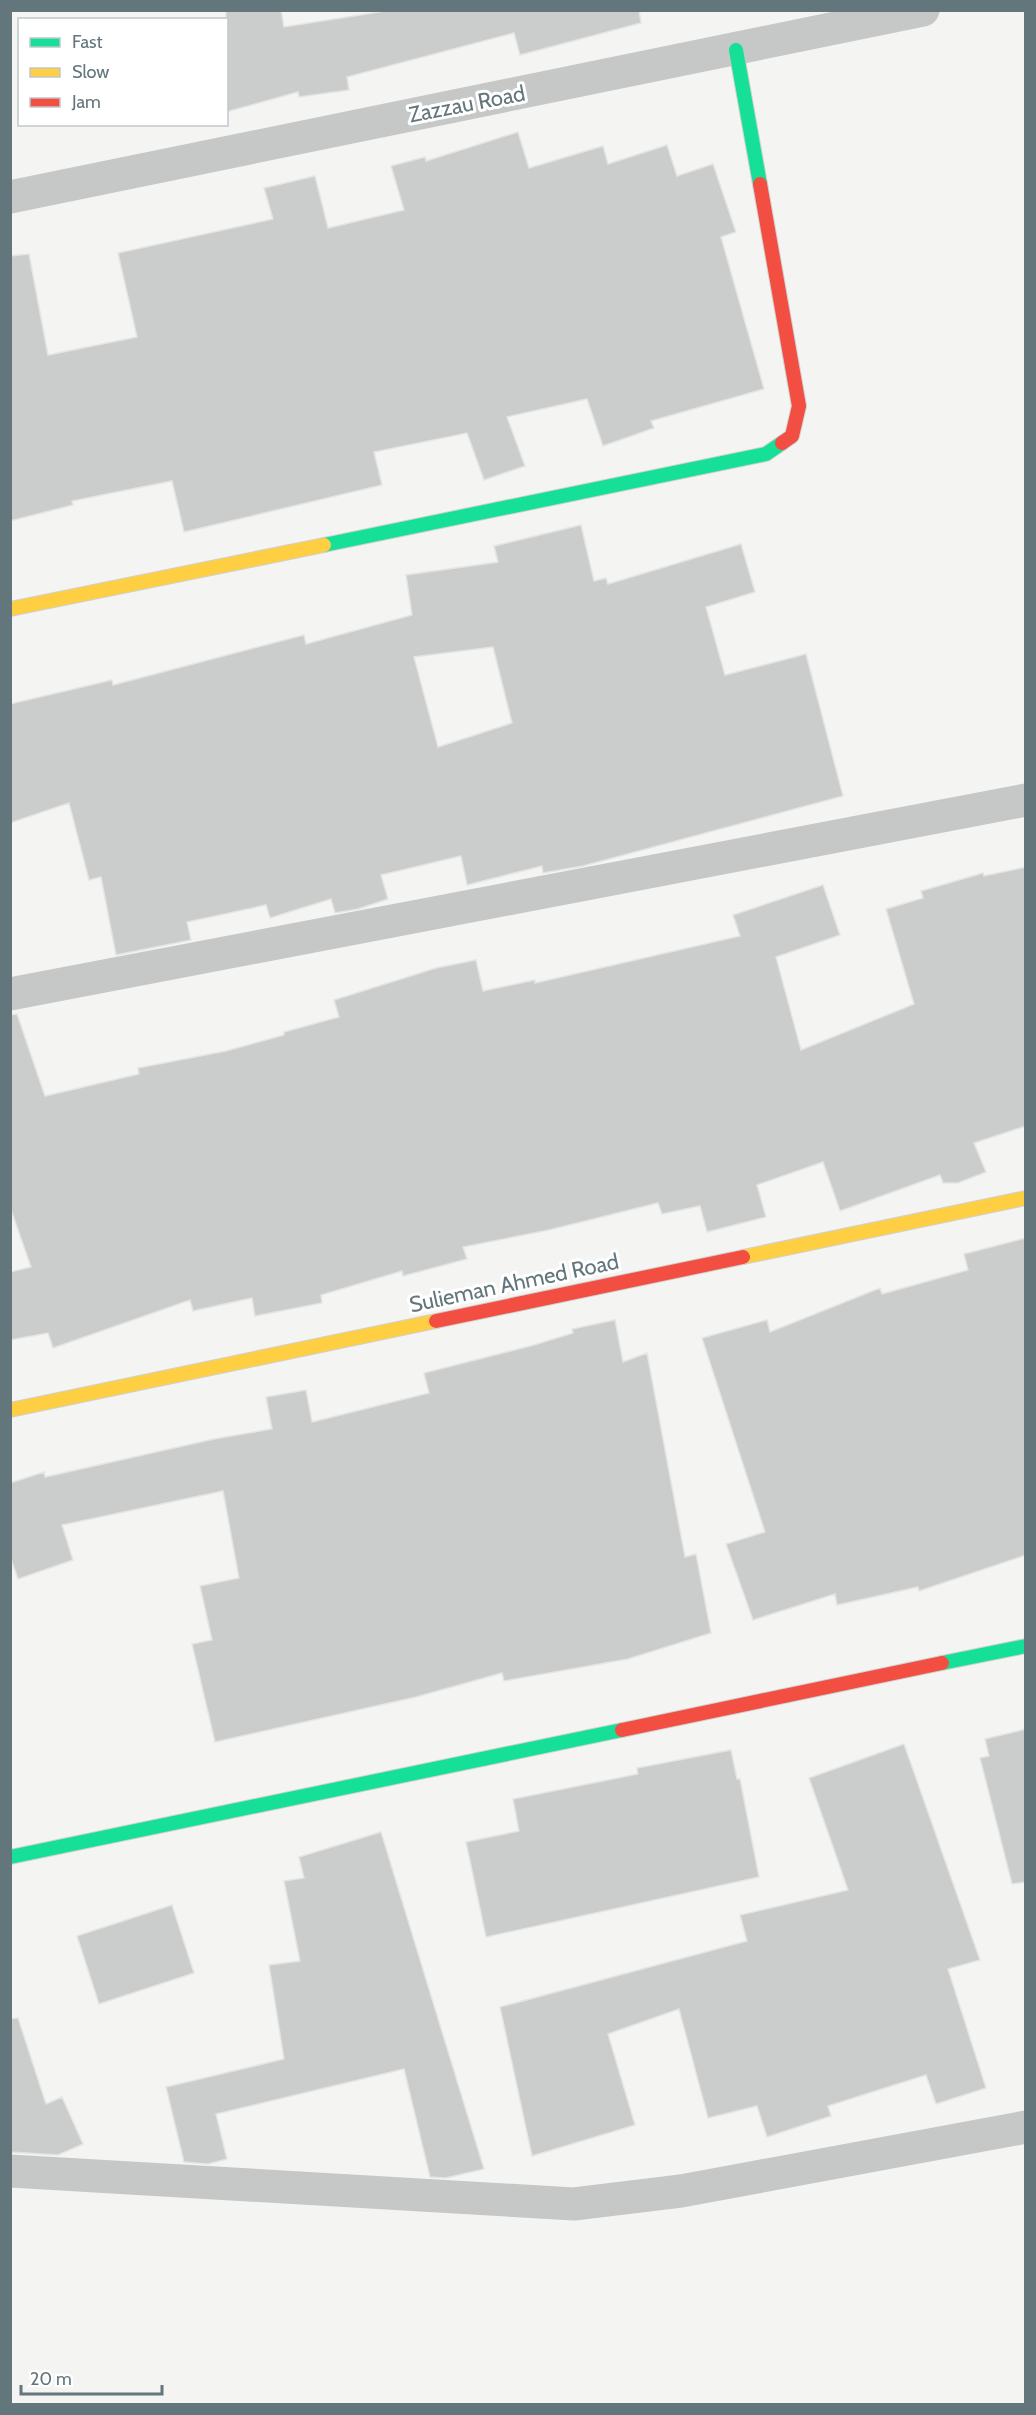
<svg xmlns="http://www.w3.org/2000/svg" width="1036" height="2415" viewBox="0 0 1036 2415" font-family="Cabin,sans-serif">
	<rect width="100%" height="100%" fill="#f4f4f3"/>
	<path fill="#cbcdcd" stroke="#e4e4e2" stroke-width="1.5" fill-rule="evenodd" d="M 226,10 L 281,10 L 284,27 L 392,10 L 639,10 L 641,23 L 520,55 L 514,33 L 347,77 L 349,90 L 299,97 L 298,92 L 226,112 Z
		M 518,132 L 529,168 L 603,146 L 608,164 L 667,145 L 677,176 L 713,164 L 736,232 L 721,237 L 764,389 L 651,421 L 654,428 L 603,446 L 587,399 L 507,417 L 525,466 L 484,480 L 467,433 L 374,452 L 382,485 L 184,532 L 172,481 L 72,501 L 73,505 L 10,521 L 10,256 L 29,254 L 48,355 L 137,337 L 118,253 L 273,219 L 264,188 L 315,176 L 328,228 L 404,210 L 391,166 L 425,157 L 426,161 Z
		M 581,525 L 594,581 L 606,578 L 608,584 L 741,544 L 755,592 L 706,607 L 725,675 L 806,654 L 843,796 L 583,866 L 543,873 L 542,866 L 467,885 L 461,856 L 381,875 L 388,899 L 358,909 L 335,913 L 331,899 L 270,918 L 266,905 L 187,922 L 191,940 L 116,955 L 101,877 L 89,880 L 69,803 L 10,823 L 10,704 L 112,680 L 113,685 L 304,635 L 306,644 L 412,615 L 406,575 L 498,562 L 494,546 ZM 493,647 L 512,723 L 438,747 L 414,657 Z
		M 1026,867 L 1026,1126 L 974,1143 L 986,1172 L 958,1183 L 943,1183 L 940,1175 L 840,1211 L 823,1162 L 757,1185 L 766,1217 L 707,1232 L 700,1206 L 662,1214 L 658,1203 L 549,1230 L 463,1247 L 467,1259 L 403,1276 L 402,1271 L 321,1295 L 322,1303 L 255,1316 L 252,1298 L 193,1311 L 190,1300 L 53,1348 L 48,1333 L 10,1340 L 10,1272 L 31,1267 L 10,1207 L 10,1015 L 17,1014 L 45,1096 L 139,1074 L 138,1068 L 226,1051 L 284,1035 L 284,1032 L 339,1017 L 334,1000 L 436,968 L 476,960 L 483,991 L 535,980 L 535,983 L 740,936 L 733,915 L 823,885 L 840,935 L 776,957 L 801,1050 L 914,1004 L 886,909 L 923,898 L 921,891 L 983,873 L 984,876 Z
		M 1026,1238 L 1026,1555 L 919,1591 L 918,1587 L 837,1605 L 835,1594 L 753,1620 L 726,1544 L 765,1532 L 702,1338 L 767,1320 L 770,1332 L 880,1288 L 882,1294 L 968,1270 L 964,1254 Z
		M 615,1320 L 623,1362 L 647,1353 L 685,1557 L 696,1554 L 711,1633 L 628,1659 L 504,1681 L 502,1673 L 416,1697 L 215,1742 L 192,1644 L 212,1640 L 200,1586 L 239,1578 L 223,1491 L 62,1525 L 73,1560 L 18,1579 L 10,1556 L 10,1483 L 44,1472 L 45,1477 L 214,1439 L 272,1429 L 266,1397 L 306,1390 L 312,1422 L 429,1393 L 424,1373 L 534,1345 L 573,1333 L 572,1329 Z
		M 1026,1729 L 1026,1882 L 1012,1884 L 980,1758 L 989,1756 L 985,1739 Z
		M 904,1744 L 980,1960 L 948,1969 L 986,2088 L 936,2104 L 926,2075 L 828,2106 L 831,2116 L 767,2137 L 757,2106 L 708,2118 L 679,2009 L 608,2034 L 635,2125 L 532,2156 L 500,2007 L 747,1941 L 740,1915 L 848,1890 L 809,1778 Z
		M 731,1750 L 737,1779 L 740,1779 L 759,1877 L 486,1937 L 466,1842 L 519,1831 L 513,1799 L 638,1774 L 637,1768 Z
		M 381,1832 L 484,2169 L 446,2178 L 430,2177 L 404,2069 L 216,2114 L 227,2159 L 208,2164 L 184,2162 L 166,2087 L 284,2059 L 269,1965 L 300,1961 L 284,1881 L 304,1878 L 299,1857 Z
		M 172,1905 L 194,1973 L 99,2004 L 77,1936 Z
		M 18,2018 L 46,2104 L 62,2097 L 83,2144 L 58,2155 L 10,2152 L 10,2019 Z"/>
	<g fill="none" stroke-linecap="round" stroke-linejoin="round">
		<g stroke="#cfd1d1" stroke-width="16">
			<path id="fast" d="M 736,50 L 760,184
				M 324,545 L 766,454 L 782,443
				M 942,1663 L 1026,1646
				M 10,1857 L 622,1730"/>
		</g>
		<g stroke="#cfd1d1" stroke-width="16">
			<path id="slow" d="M 10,609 L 324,545
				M 743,1257 L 1026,1198
				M 10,1410 L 436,1321"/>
		</g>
		<g stroke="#cfd1d1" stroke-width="16">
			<path id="jam" d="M 760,184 L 799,406 L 792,436 L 782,443
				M 436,1321 L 743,1257
				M 622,1730 L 942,1663"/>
		</g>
		<path stroke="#c6c8c8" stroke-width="33" d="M 10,197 L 923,10
			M 10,994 L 1026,800
			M 10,2171 L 574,2204 L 681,2191 L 1026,2127"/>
		<use href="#fast" stroke="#16e098" stroke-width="14"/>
		<use href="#slow" stroke="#ffcf43" stroke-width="14"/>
		<use href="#jam" stroke="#f24e42" stroke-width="14"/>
	</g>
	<g text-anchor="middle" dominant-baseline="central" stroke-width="6" stroke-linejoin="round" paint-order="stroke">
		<g font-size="22" fill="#62767b" stroke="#fff">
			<text transform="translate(467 104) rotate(-11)">Zazzau Road</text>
			<text transform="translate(514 1283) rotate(-12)">Sulieman Ahmed Road</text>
		</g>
	</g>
	<rect width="1036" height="2415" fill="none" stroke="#62767b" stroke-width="24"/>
	<rect x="18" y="18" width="210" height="108" fill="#ffffff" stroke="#c0c8ca" stroke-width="1.5"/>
	<rect x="30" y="38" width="30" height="9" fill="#16e098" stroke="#c0c8ca" stroke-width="1.5"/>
	<text x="72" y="48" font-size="18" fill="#62767b">Fast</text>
	<rect x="30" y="68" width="30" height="9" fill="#ffcf43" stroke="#c0c8ca" stroke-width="1.5"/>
	<text x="72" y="78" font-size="18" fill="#62767b">Slow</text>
	<rect x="30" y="98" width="30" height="9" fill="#f24e42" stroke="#c0c8ca" stroke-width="1.5"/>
	<text x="72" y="108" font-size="18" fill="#62767b">Jam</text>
	<path d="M21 2385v9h141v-9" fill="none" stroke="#62767b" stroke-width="3"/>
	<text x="30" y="2385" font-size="18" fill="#62767b" stroke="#ffffff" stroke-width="4.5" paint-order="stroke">20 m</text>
</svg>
